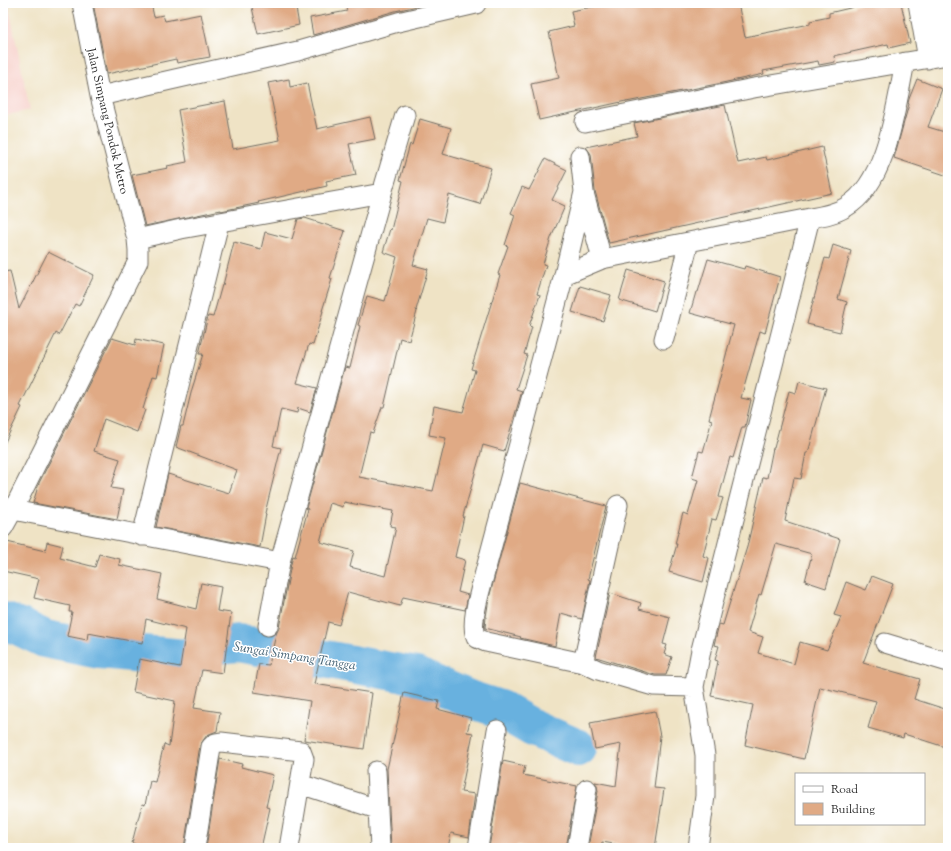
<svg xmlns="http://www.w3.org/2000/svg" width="951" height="851" font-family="'Sorts Mill Goudy',serif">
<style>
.built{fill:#f7d0ca}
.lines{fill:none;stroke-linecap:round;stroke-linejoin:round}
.river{stroke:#67b1df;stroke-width:38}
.building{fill:#e0aa85;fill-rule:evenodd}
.street-casing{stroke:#706b61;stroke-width:21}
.street{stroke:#fff;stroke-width:19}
.labels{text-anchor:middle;stroke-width:3;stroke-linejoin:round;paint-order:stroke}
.street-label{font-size:12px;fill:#2b2b2b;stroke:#fff}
.water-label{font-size:13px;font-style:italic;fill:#436173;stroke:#fff}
</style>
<rect width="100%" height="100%" fill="#fff"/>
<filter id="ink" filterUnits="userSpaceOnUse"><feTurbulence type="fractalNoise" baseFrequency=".025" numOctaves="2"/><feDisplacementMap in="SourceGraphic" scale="8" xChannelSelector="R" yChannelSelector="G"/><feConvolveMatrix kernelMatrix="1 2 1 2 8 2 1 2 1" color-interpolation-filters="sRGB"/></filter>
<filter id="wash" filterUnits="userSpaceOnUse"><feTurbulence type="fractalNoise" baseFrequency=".012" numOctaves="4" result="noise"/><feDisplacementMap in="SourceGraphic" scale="16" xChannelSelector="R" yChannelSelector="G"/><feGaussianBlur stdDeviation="0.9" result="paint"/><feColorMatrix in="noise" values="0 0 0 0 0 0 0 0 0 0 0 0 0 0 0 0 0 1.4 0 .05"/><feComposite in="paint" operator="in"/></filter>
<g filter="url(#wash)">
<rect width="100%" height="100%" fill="#efe3c5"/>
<path class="built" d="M3 3H8L30 110 3 116Z"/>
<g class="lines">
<path class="river" d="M3 621 20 627 45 639 100 650 185 658 212 646 238 643 416 676 469 699 500 709 533 728 578 748"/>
</g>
<g id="blocks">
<path class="building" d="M93 3H151L154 17 163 15 165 21 201 14 210 57 177 63 176 59 107 74Z
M251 3H295L299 25 258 34Z
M345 3H431L395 11 313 35 310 18 347 11Z
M613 3H738L745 37 810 24V21L829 17V13L854 7V5L863 3H901L910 43 889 48 888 44 834 56 835 62 819 65 818 61 763 71 764 74 722 83 626 102V101L539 120 531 84 559 78 549 32 574 26 571 11Z
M289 79 290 87 307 83 317 129 370 117 375 139 349 144 356 175 326 181 327 186 258 202 259 203 221 211V210L145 226 132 175 168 168 167 166 187 162 178 110 225 101 233 149 280 140 268 83Z
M917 79 942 89 928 127 948 133V176L894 158 909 104 908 103 909 99Z
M725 105 738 163 766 157 767 160 822 147 832 193 609 243 595 191 591 154 586 147 637 136 634 123Z
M420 119 451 128 443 154 491 168 480 204 449 195 443 222 427 218 413 265 428 269 416 310 417 311 409 341 400 338 384 407H382L373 433 370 432 359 477 433 491 446 438 429 435 434 406 463 412 475 370 471 369 500 275 498 274 508 246 505 245 515 215 511 213 522 187 529 190 545 159 567 170 552 200 565 206 551 238 543 264 546 265 537 294 540 295 529 326 532 327 524 354 527 355 516 389 522 391 504 451 483 445 463 516H464L455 557 465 560 458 592 468 595 465 610 403 597 400 606 348 592 339 625 328 622 314 684 372 693 364 749 304 740 310 701 254 692 259 664 269 665 276 634 279 628 291 564 293 556 295 557 308 509 306 508 345 367 350 368 360 326 358 325 367 296 385 301 397 257 383 252 390 229 391 230 403 181 400 180 410 144 412 145ZM344 502 393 511 390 526 396 527 385 576 350 567 354 551 320 542 330 503 343 507Z
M305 218 345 231 330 278 332 279 322 311H323L313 345 309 344 297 383 317 388 310 412 298 408 297 413 281 409 273 446 281 448 265 513 266 514 260 547 156 527 168 474 229 493 237 470 176 447 181 426H183L192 389 203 354H199L208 316 213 317 222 285H223L234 242 261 249 265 232 292 239 298 219Z
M833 245 851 251 838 299 847 302 840 332 807 324 825 258 829 259Z
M48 252 94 275 79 306 75 304 59 335 56 333 20 406 22 407 3 446V272L10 271 19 309Z
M708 259 744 269 745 266 780 277 765 333 760 331 741 398 751 400 745 427H742L733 458 730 457 719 497 723 498 716 520 712 519 703 556 709 558 703 582 669 572 677 544H675L683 513 688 515 698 480 692 478 699 451 703 452 712 420 709 419 734 325 690 313 696 292H698Z
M628 270 664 281 655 311 619 300Z
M580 286 611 295 603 321 572 312Z
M112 338 135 345 136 339 164 345 157 377 153 376 143 409 145 410 137 432 104 419 94 451 120 459 111 488 123 490 117 519 33 503 39 483Z
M799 381 826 388 808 453H806L801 479 794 478 785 521 840 539 826 588 805 581 812 554 776 544 761 595 759 594 748 632 763 637 758 653 794 664 800 642 827 650 841 617 834 615 846 582 866 590 872 576 893 584 863 663 920 679 914 699 948 710V748L904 734 903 738 868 728 876 701 820 687 804 759 745 745 753 705 711 696 718 661 715 660 719 646 714 645 719 624 723 625 733 592 747 547 763 477 767 478 773 448H774L789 391 796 393Z
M520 483 606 506 588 579 590 580 582 619 561 613 555 646 520 638 521 637 485 628 486 617 489 598Z
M7 542 45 551 47 542 63 546 60 558 95 567 99 554 120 559 119 565 162 574 157 599 196 609 201 583 221 587 217 611 231 613 223 673 202 670 194 708 220 712 217 731 207 735 200 745 184 848H134L135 844 132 843 142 804 145 805 150 781 155 782 164 744 169 746 175 701 133 692 139 659 180 667 186 629 146 619 142 643 88 633 87 640 67 636 72 612H69L70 606 34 598 39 579 3 571V559Z
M610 593 641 603 639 609 670 617 663 644 667 645 664 654 672 657 666 675H655L596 657Z
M404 693 439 701 437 709 471 718 467 732 473 733 461 792 475 794 469 837 451 833 448 848H391L387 769Z
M655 711 660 736 654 788 664 789 655 848H637L602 842 601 848H588L598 791 597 786 595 782 616 786 621 744 595 749 590 723Z
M220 759 242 764 241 767 273 775 266 807 270 808 261 848H206Z
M503 761 525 766 523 775 577 786 566 848H532L517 845 516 848H489Z"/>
</g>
</g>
<g filter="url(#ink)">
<use href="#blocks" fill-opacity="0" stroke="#706b61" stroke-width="1"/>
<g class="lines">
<g class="street-casing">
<path id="street" d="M82 3 100 96 137 239
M918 3 928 59
M937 3 946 56
M100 96 298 51 398 22 476 4
M585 122 754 88 948 55
M580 156 584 192 564 275 485 572C482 584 468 628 477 638 479 639 484 641 486 642L583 663 598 670 653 686 694 687
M584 193 602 259
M564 275 602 259 810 218C822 216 835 214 846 207 887 183 896 106 905 62
M664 339 689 242
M13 510 280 562
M3 528 13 510 138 261V250L137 239 181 229 382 193
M142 536 219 223
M268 626 280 562 382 193 405 115
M885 643 948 662
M583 663 618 505
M376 771 380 848
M300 784 377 809
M195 848 211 747 215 743 221 742 301 751 304 759 289 848
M478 848 497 730
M577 848 587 789
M698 848 705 796V755L694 687 701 650 810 218"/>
</g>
<use href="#street" class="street"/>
</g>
</g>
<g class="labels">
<g class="street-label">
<text transform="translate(108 121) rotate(77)" y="4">Jalan Simpang Pondok Metro</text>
</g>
<g class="water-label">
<text transform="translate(295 655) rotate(9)" y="5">Sungai Simpang Tangga</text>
</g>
</g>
<rect width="951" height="851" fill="none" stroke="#fff" stroke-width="16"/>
<rect x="795" y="773" width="130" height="52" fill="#ffffff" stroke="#aaaaaa"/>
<rect x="803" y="786" width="20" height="6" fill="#ffffff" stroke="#aaaaaa"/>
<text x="831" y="793" font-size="12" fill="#2b2b2b">Road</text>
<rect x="803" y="803" width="20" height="12" fill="#e0aa85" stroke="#aaaaaa"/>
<text x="831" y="813" font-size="12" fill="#2b2b2b">Building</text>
</svg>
